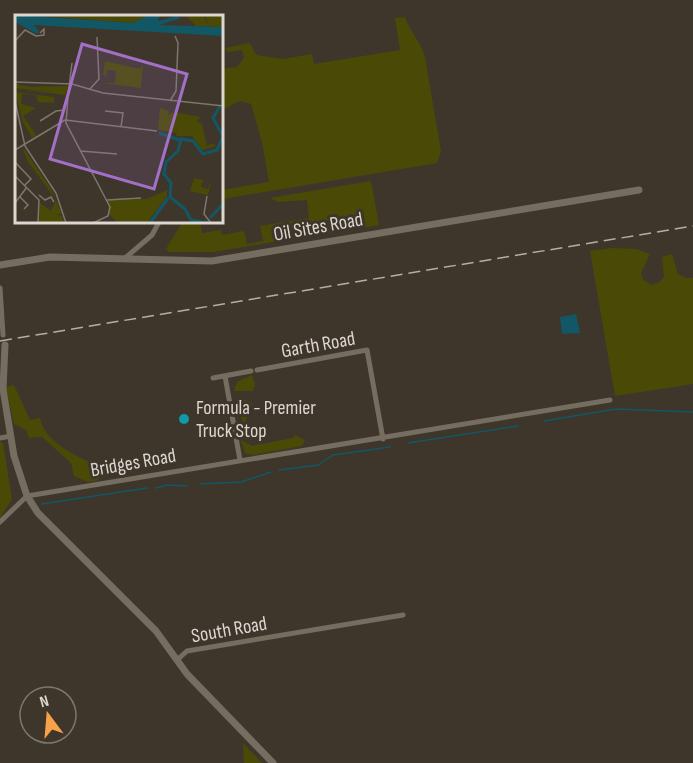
<svg xmlns="http://www.w3.org/2000/svg" width="693" height="763" font-family="'Sofia Sans Condensed',sans-serif">
<style>
.green{fill:#4a4a06}
.water{fill:#125766}
.lines{fill:none;stroke-linecap:round;stroke-linejoin:round}
.stream{stroke:#125766;stroke-width:1.5}
.minor{stroke:#766d61;stroke-width:5}
.tertiary{stroke:#766d61;stroke-width:7}
.rail{stroke:#b4aea6;stroke-width:1.5;stroke-dasharray:12 6;stroke-linecap:butt}
.culture-dot{fill:#0f9aa8;stroke:#3e362b;stroke-width:2}
.labels{text-anchor:middle;stroke-width:6;stroke-linejoin:round;paint-order:stroke}
.street-label{font-size:20px;fill:#dcd7d0;stroke:#3e362b}
.poi-label{font-size:20px;fill:#dcd7d0;stroke:#3e362b;text-anchor:start}
.inset-river{fill:none;stroke:#125766;stroke-width:3}
.inset-road{fill:none;stroke:#7d766d;stroke-width:1.5}
.view{fill:#a270c6;fill-opacity:0.15;stroke:#a270c6;stroke-width:3}
.inset-edge{fill:none;stroke:#dcd7d0;stroke-width:3}
</style>
<rect width="100%" height="100%" fill="#3e362b"/>
<path class="green" d="M405 17C410 32 421 42 425 57L441 152 437 163 222 199V190L269 182 262 142 251 104 240 101 222 110V69L237 67 244 58 242 50 227 52 225 48 250 43 256 55 283 59 312 54 314 64 400 50 395 18Z
M371 181 379 225 213 252H169L166 249 182 223 200 222 202 233 221 230 222 235 244 231 247 244 263 241 260 226 309 218 307 200 278 202 270 198Z
M612 248 636 249 650 254 641 273 643 280 652 285 660 282 664 277 662 257 672 254 678 274 686 278H693V384L615 396 590 251Z
M252 375 255 384 253 391H234L237 382Z
M14 385 30 420 40 418C45 444 78 456 99 467L101 475 97 481 88 482 74 476 71 463 42 437 29 438 26 430 14 424 6 387Z
M246 400 253 404 244 424 238 411 239 401Z
M295 435 305 440 302 446 252 455 245 453 241 440 252 446 293 438Z
M0 442 3 443 12 499 0 518Z
M243 743 262 763H244Z"/>
<path class="water" d="M576 314 580 333 562 334 560 317Z"/>
<g class="lines">
<path class="stream" d="M544 421 616 409 693 412
M408 443 518 426
M279 470 318 465 333 455 390 447
M200 484 241 482 271 472
M155 488 168 485 187 486
M42 504 147 488"/>
<path class="minor" d="M124 259 152 235 159 222
M0 288 3 335
M257 370 367 350 383 439
M225 376 240 460
M213 378 251 371
M0 438 11 436
M0 522 27 496 610 400
M177 660 187 651 403 615"/>
<path class="tertiary" d="M0 265 50 257 212 261 639 190
M5 345 3 389 14 456 27 496 38 513 156 631 187 674 273 763"/>
<path class="rail" d="M0 341 693 226"/>
</g>
<circle class="culture-dot" cx="184" cy="419" r="6"/>
<g class="labels">
<g class="street-label">
<text transform="translate(318 226) rotate(-10)" y="7">Oil Sites Road</text>
<text transform="translate(318 344) rotate(-10)" y="7">Garth Road</text>
<text transform="translate(133 462) rotate(-10)" y="7">Bridges Road</text>
<text transform="translate(229 629) rotate(-10)" y="7">South Road</text>
</g>
<g class="poi-label">
<text x="196" y="414">Formula - Premier<tspan x="196" dy="23">Truck Stop</tspan></text>
</g>
</g>
<g transform="translate(15 15)">
<rect width="208" height="208" fill="#3e362b"/>
<path d="M12 0H134L118 8ZM170 0H188L194 11 190 0H208V12L181 11ZM90 46 125 54 128 49 126 73 87 68H100L101 56 92 55V61L88 60ZM0 68 5 70 12 71H14V72L54 71 50 80 3 74 44 77 0 73ZM0 77 39 82V88L23 87 21 80 7 79 6 89 21 93 8 101 21 120 17 123 8 107ZM145 93 154 96 153 100 158 97 159 101 161 97 185 102 182 106 187 109 192 131 198 128 201 131 187 135 177 121H161L162 118 143 115ZM7 131 36 174 47 199H40L47 201 49 208H24L25 188 36 196 41 185 12 145ZM197 162 193 180 175 176 179 163 188 165 186 172 193 174ZM152 175V181L132 208H103L94 199 93 185 132 184Z" fill="#4a4a06"/>
<path d="M0 0 118 8 134 0H147L143 4 144 6 164 0V4L144 10 208 12V21L19 10 24 16 22 19 0 7Z" fill="#125766"/>
<path class="inset-river" d="M144 118 164 125M195 203 209 188M135 208 153 183M192 208 176 205 170 194 155 182 156 168 149 159 151 147 163 136 166 124 178 126 188 139 202 135 208 121 198 103 205 91"/>
<path class="inset-road" d="M0 26 10 15 21 21 29 20V14L25 18M0 67 57 69 88 78 209 91M75 74 84 64 82 22M53 80 57 48M53 82 51 108 95 192 93 201 78 208M0 86 10 131 41 178 51 208M155 86 161 76 163 28 160 21M90 96 108 98 106 112M50 105 142 116M25 106 41 96 50 95M0 135 50 105M66 136 102 139M0 147 16 164 10 170M0 161 24 185 23 208M24 180 30 185 36 182 39 187M4 181 13 190 9 194M192 181 189 199 196 208M92 185 126 183M0 188 12 172"/>
<path class="view" d="M67 29 172 59 139 174 35 144Z"/>
<rect width="208" height="208" class="inset-edge"/>
</g>
<g transform="translate(48 715) rotate(344)"><circle r="28" fill="#3e362b" stroke="#7d766d" stroke-width="1.5"/>
<path d="M0-4.5L10 22L0 15L-10 22Z" fill="#f7a149"/>
<text y="-9" font-size="16" font-weight="bold" text-anchor="middle" fill="#dcd7d0">N</text>
</g>
</svg>
